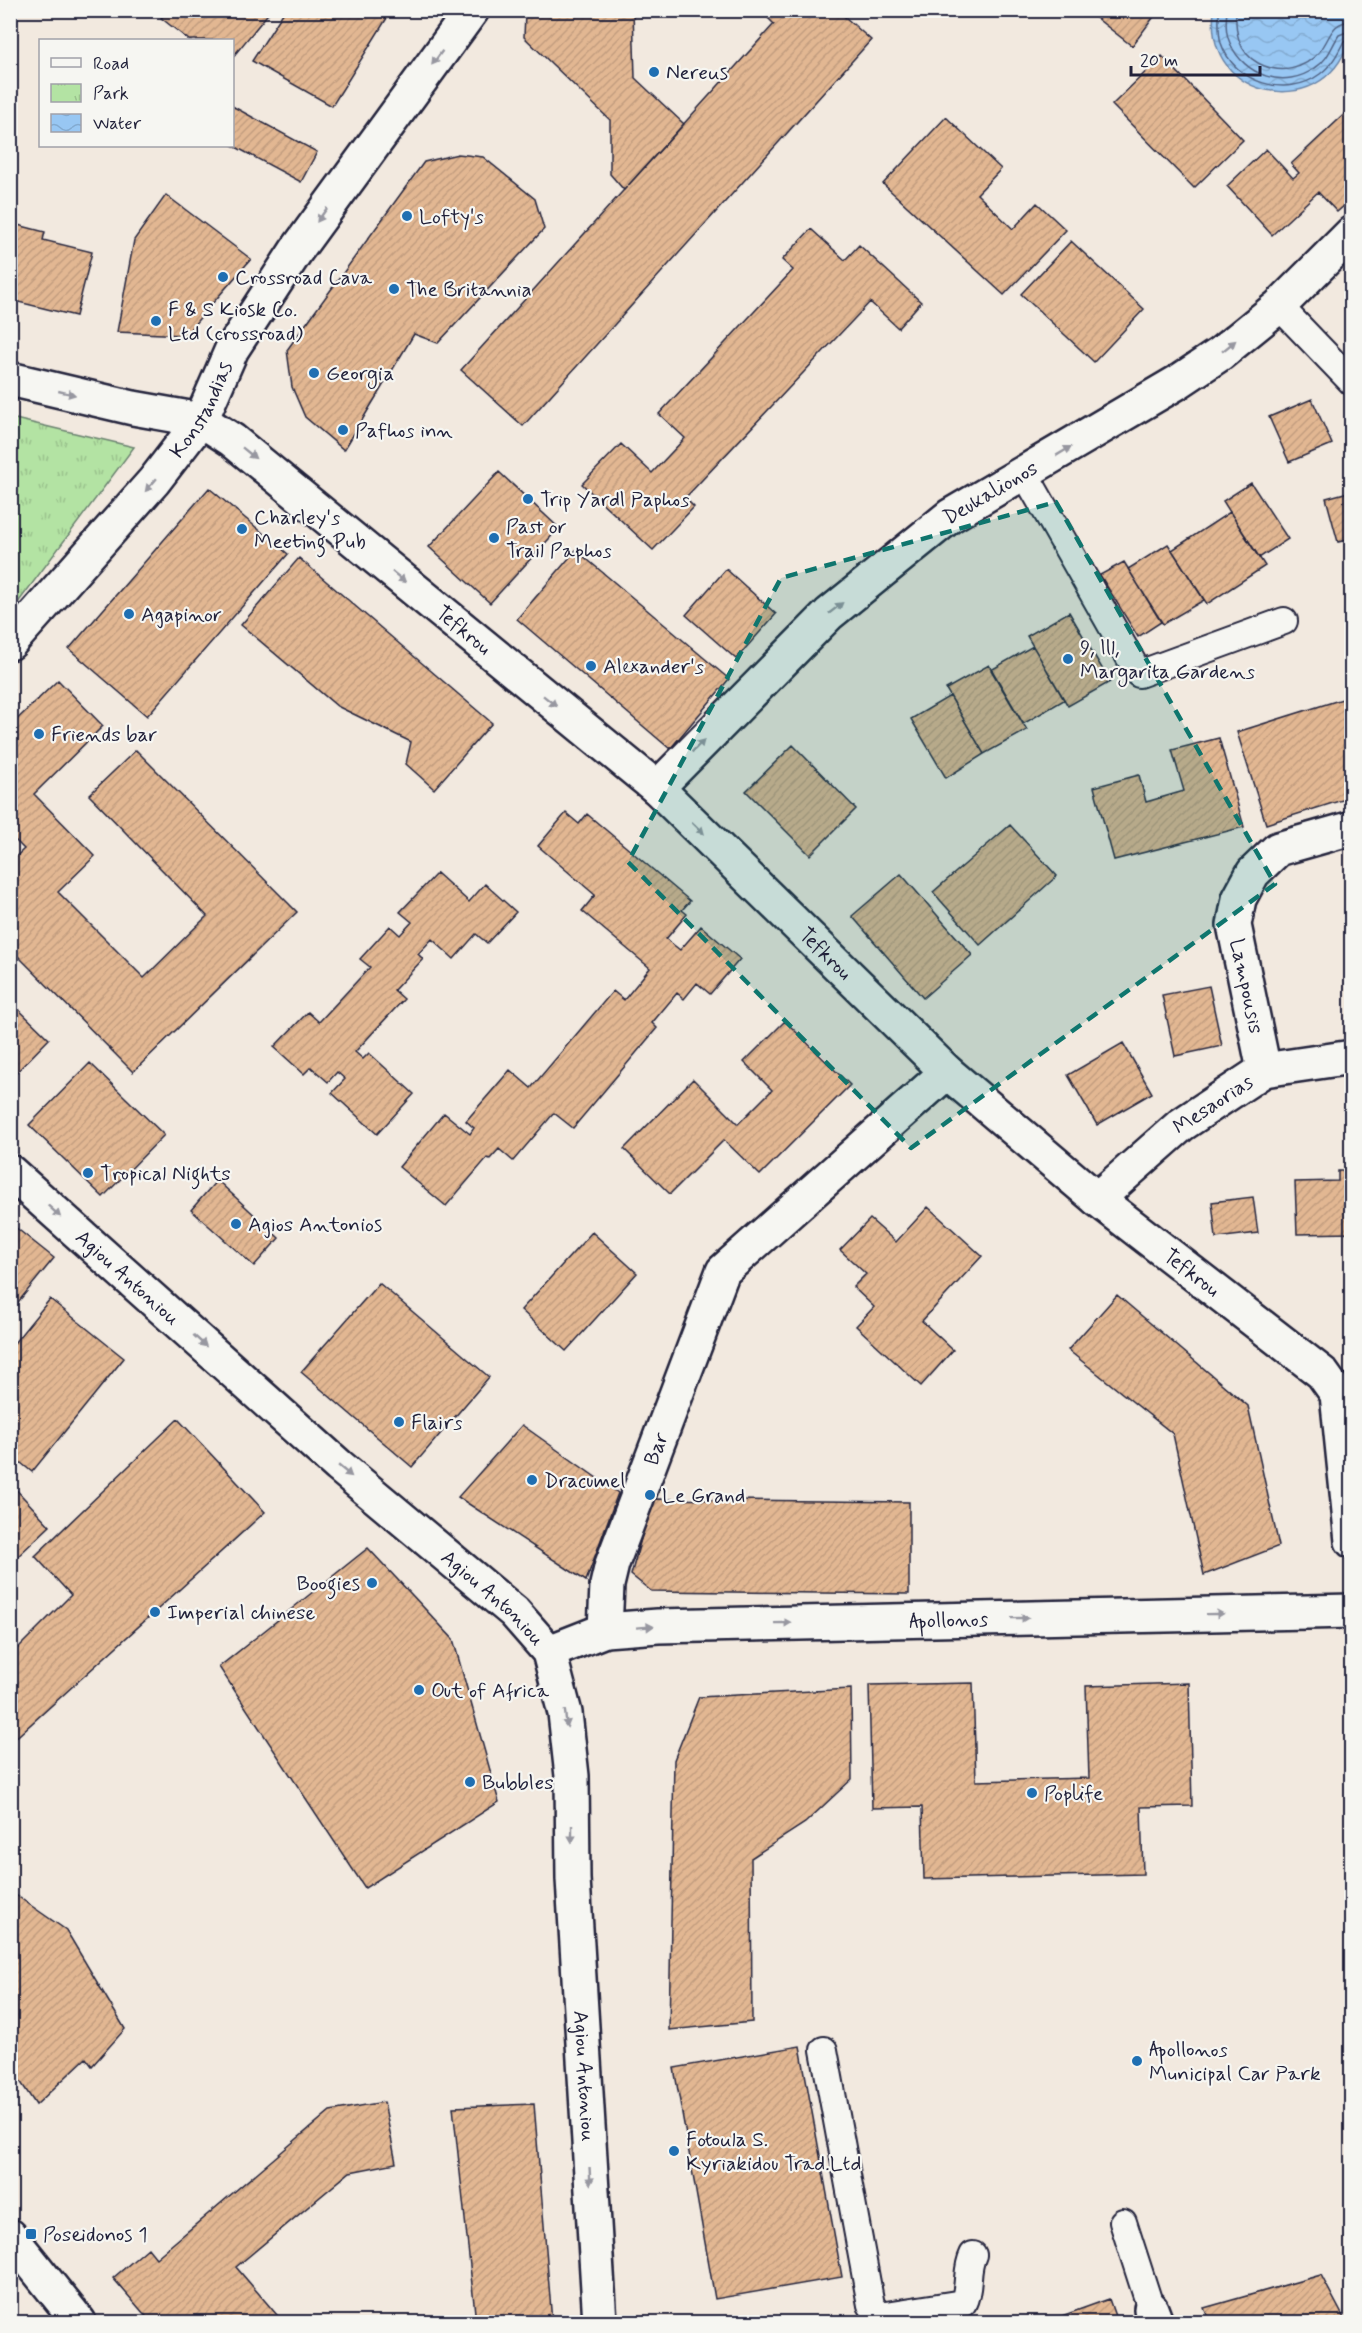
<svg xmlns="http://www.w3.org/2000/svg" width="1362" height="2333" font-family="Mynerve,sans-serif">
<style>
.park{fill:url(#park-tufts);stroke:#6a826f;stroke-width:1.5}
.water{fill:url(#water-waves);stroke:#6985a9;stroke-width:1.5}
.lines{fill:none;stroke-linecap:round;stroke-linejoin:round}
.shore{stroke:#516485;stroke-width:1.5}
.building{fill:url(#building-hatch);stroke:#22223b;stroke-width:1.5}
.lane-casing{stroke:#22223b;stroke-width:30}
.street-casing{stroke:#22223b;stroke-width:38}
.secondary-casing{stroke:#22223b;stroke-width:38}
.lane{stroke:#f6f6f2;stroke-width:26}
.street{stroke:#f6f6f2;stroke-width:33}
.secondary{stroke:#f6f6f2;stroke-width:33}
.oneway{fill:#9797a0}
.marked{fill:#0f766e;fill-opacity:0.2;stroke:#0f766e;stroke-width:4.5;stroke-dasharray:12 8;stroke-linejoin:round}
.poi-dot{fill:#1f6fb2;stroke:#f6f6f2;stroke-width:2}
.labels{text-anchor:middle;stroke-width:4.5;stroke-linejoin:round;paint-order:stroke}
.poi-label{font-size:21px;fill:#22223b;stroke:#f6f6f2;text-anchor:start}
.street-label{font-size:21px;fill:#22223b;stroke:#f6f6f2}
</style>
<defs>
<pattern id="park-tufts" width="24" height="20" patternUnits="userSpaceOnUse" patternTransform="scale(1.5)"><rect width="24" height="20" fill="#b3e3a3"/><path d="M3 7l-1-3M5 7V3M7 7l1-3M15 17l-1-3M17 17v-4M19 17l1-3" fill="none" stroke="#9ac28d"/></pattern>
<pattern id="water-waves" width="16" height="10" patternUnits="userSpaceOnUse" patternTransform="scale(1.5)"><rect width="16" height="10" fill="#98c7f3"/><path d="M0 5q4-4 8 0t8 0" fill="none" stroke="#83abd1"/></pattern>
<pattern id="building-hatch" width="6" height="6" patternUnits="userSpaceOnUse" patternTransform="scale(1.5)"><rect width="6" height="6" fill="#e2b792"/><path d="M-1 1l2-2M0 6l6-6M5 7l2-2" fill="none" stroke="#c29d7f"/></pattern>
</defs>
<rect width="100%" height="100%" fill="#f2e9df"/>
<filter id="ink" filterUnits="userSpaceOnUse"><feTurbulence type="fractalNoise" baseFrequency=".0167" numOctaves="2"/><feDisplacementMap in="SourceGraphic" scale="12" xChannelSelector="R" yChannelSelector="G"/><feConvolveMatrix kernelMatrix="1 2 1 2 8 2 1 2 1" color-interpolation-filters="sRGB"/></filter>
<g filter="url(#ink)">
<path class="park" d="M11 418 134 447 11 612 10 418Z"/>
<path class="water" d="M1214 11H1351C1357 122 1202 115 1214 11Z"/>
<g class="lines">
<path class="shore" d="M1219 10C1219 22 1218 32 1221 43 1234 83 1287 99 1320 74 1332 65 1338 53 1344 41L1352 38
M1227 10C1226 21 1225 32 1230 43 1244 76 1285 90 1315 68 1328 60 1331 47 1339 35L1352 30
M1236 10C1235 31 1238 52 1258 63 1280 75 1304 70 1320 51 1331 38 1330 22 1352 21"/>
</g>
<path class="building" d="M168 10H271L232 58V40H189L161 18Z
M285 10H392L332 106 252 61Z
M528 10H633L635 78 684 124 624 190 610 174V120L524 37 525 14Z
M760 10H837L871 40 523 426 461 370 774 24Z
M1086 10H1159L1132 46Z
M1162 56 1243 140 1194 188 1112 105Z
M232 106 317 152 301 182 232 145Z
M1352 107V199L1337 212 1318 192 1272 235 1227 186 1266 149 1293 178 1299 173 1291 164Z
M946 117 1001 169 977 194 1013 229 1037 203 1066 230 1004 295 883 184Z
M458 154 483 157 535 199 544 229 438 343 414 334 344 450 305 417 292 387 287 350 424 162Z
M166 195 251 259 185 335 117 332 134 240Z
M10 223 45 232 43 240 92 252 76 316 10 300Z
M811 229 845 260 859 245 921 302 898 328 870 302 685 498 694 507 653 550 582 484 621 444 652 473 685 438 659 414 793 270 782 260Z
M1071 241 1144 309 1094 362 1021 294Z
M1312 399 1332 444 1289 462 1269 417Z
M499 472 559 528 490 603 429 547Z
M1251 483 1288 539 1259 558 1223 501Z
M209 488 288 554 147 716 69 649Z
M1352 491V539L1338 542 1326 498Z
M1230 512 1265 566 1207 604 1172 550Z
M1168 544 1204 600 1163 624 1128 569Z
M576 550 729 679 670 749 517 619Z
M299 558 492 723 434 789 406 764 411 742 337 706 241 625Z
M1124 562 1161 622 1138 637 1100 575Z
M726 569 776 614 736 659 686 615Z
M1069 612 1110 682 1068 706 1027 636Z
M1033 646 1064 700 1023 724 991 670Z
M989 665 1027 730 984 754 946 689Z
M58 680 103 726 34 794 95 856 58 892 144 978 207 916 89 795 136 750 297 912 133 1072 10 948V862L24 849 10 835V726Z
M950 696 984 754 946 778 911 719Z
M1352 696V797L1266 824 1237 732Z
M1219 738 1244 827 1114 860 1094 787 1139 775 1146 802 1184 791 1172 750Z
M793 745 856 809 810 855 746 791Z
M566 813 579 824 587 814 690 901 682 910 687 914 666 939 680 950 701 926 740 959 710 994 697 983 684 999 677 993 652 1023 657 1028 573 1128 554 1113 513 1161 499 1149 490 1159 487 1158 446 1206 399 1167 444 1113 470 1134 474 1128 466 1121 510 1070 531 1088 613 991 624 1000 650 968 582 911 595 895 538 846Z
M1010 825 1057 876 980 945 933 892Z
M437 873 469 902 485 884 516 912 487 943 476 934 454 959 432 939 418 954 423 959 394 990 404 999 355 1052 363 1059 369 1053 414 1094 377 1134 332 1093 345 1079 337 1072 328 1082 311 1067 304 1074 274 1047 308 1012 319 1022 370 967 360 959 390 926 400 935 412 922 400 912Z
M901 874 972 955 923 998 852 916Z
M1209 986 1222 1046 1175 1056 1162 995Z
M10 1001 49 1039 10 1079Z
M785 1021 850 1085 760 1175 724 1140 670 1194 624 1149 693 1079 738 1124 772 1090 744 1062Z
M1123 1043 1152 1093 1097 1125 1068 1075Z
M90 1063 164 1135 103 1197 29 1125Z
M1338 1171H1352V1233L1297 1234 1295 1182 1338 1181Z
M217 1180 279 1238 254 1266 191 1210Z
M1253 1197 1258 1233 1216 1238 1212 1202Z
M928 1207 982 1256 922 1321 953 1350 921 1386 856 1326 874 1307 853 1287 866 1274 840 1250 870 1219 896 1242Z
M10 1223 54 1258 10 1312Z
M592 1232 637 1273 566 1351 521 1310Z
M379 1283 489 1377 412 1467 301 1372Z
M1117 1295 1248 1406 1279 1546 1204 1575 1173 1434 1068 1350Z
M50 1299 124 1358 32 1472 10 1454V1348Z
M178 1419 265 1512 10 1743V1656L71 1595 35 1556Z
M522 1425 618 1493 586 1581 458 1497Z
M10 1483 50 1526 16 1558 10 1551Z
M652 1499 909 1502V1594L651 1591 631 1575Z
M368 1548 453 1639 499 1802 365 1888 219 1667Z
M973 1683 976 1781 1089 1778 1086 1686 1189 1683 1192 1806 1141 1807 1143 1874 924 1879 922 1807 872 1808 869 1685Z
M851 1689 852 1779 805 1823 751 1858 752 2022 669 2030 674 1760 699 1697Z
M10 1891 66 1930 125 2029 92 2066 86 2058 36 2105 10 2066Z
M800 2046 842 2277 715 2299 674 2068Z
M384 2102 396 2163 350 2172 236 2267 283 2322H151L113 2278 148 2248 156 2258 330 2111Z
M534 2104 552 2322H476L453 2107Z
M1321 2275 1346 2322H1210L1204 2308Z
M1109 2299 1117 2322H1045Z"/>
<g class="lines">
<g class="lane-casing">
<path id="lane" d="M1279 306 1352 382
M1025 474 1139 674 1284 621
M824 2050 871 2305 880 2316 963 2303C971 2287 965 2271 973 2255
M1123 2222 1151 2309"/>
</g>
<g class="street-casing">
<g id="street">
<path id="s1" d="M10 379 133 408 201 420 232 440 657 788 947 1072 1097 1199 1322 1373 1337 1394 1352 1541"/>
<path id="s2" d="M10 643 154 481 201 420 232 349 296 251 472 10"/>
<path id="s3" d="M657 788 829 614 950 516 1178 382 1220 354 1279 306 1352 233"/>
<path d="M1264 1070 1234 925 1239 899 1253 873 1278 849 1352 828"/>
<path id="s4" d="M10 1172 339 1466 514 1612 549 1652 565 1713 572 1776 573 1879 600 2322"/>
<path id="s5" d="M1097 1199 1181 1125 1264 1070 1352 1057"/>
<path id="s6" d="M605 1630 607 1585 612 1564 723 1271 947 1072"/>
<path id="s7" d="M549 1652 605 1630 658 1626 1352 1611"/>
<path d="M1151 2309 1156 2322"/>
</g>
</g>
<g class="secondary-casing">
<path id="secondary" d="M10 2236 79 2322"/>
</g>
<use href="#lane" class="lane"/>
<use href="#street" class="street"/>
<use href="#secondary" class="secondary"/>
</g>
<defs><path id="oneway-solid" d="M-6-.8H1V-3.2L6.5 0L1 3.2V.8H-6Z" transform="scale(1.5)"/></defs>
<g class="oneway">
<use href="#oneway-solid" transform="translate(437 58) rotate(127)"/>
<use href="#oneway-solid" transform="translate(322 215) rotate(126)"/>
<use href="#oneway-solid" transform="translate(1229 346) rotate(-39)"/>
<use href="#oneway-solid" transform="translate(67 393) rotate(13)"/>
<use href="#oneway-solid" transform="translate(1064 451) rotate(-31)"/>
<use href="#oneway-solid" transform="translate(249 453) rotate(39)"/>
<use href="#oneway-solid" transform="translate(151 485) rotate(131)"/>
<use href="#oneway-solid" transform="translate(399 577) rotate(39)"/>
<use href="#oneway-solid" transform="translate(836 608) rotate(-38)"/>
<use href="#oneway-solid" transform="translate(550 701) rotate(39)"/>
<use href="#oneway-solid" transform="translate(698 746) rotate(-45)"/>
<use href="#oneway-solid" transform="translate(698 828) rotate(44)"/>
<use href="#oneway-solid" transform="translate(54 1211) rotate(42)"/>
<use href="#oneway-solid" transform="translate(200 1341) rotate(42)"/>
<use href="#oneway-solid" transform="translate(345 1471) rotate(40)"/>
<use href="#oneway-solid" transform="translate(1215 1614) rotate(-1)"/>
<use href="#oneway-solid" transform="translate(1020 1618) rotate(-1)"/>
<use href="#oneway-solid" transform="translate(783 1623) rotate(-1)"/>
<use href="#oneway-solid" transform="translate(645 1627) rotate(-4)"/>
<use href="#oneway-solid" transform="translate(566 1719) rotate(82)"/>
<use href="#oneway-solid" transform="translate(572 1834) rotate(90)"/>
<use href="#oneway-solid" transform="translate(590 2176) rotate(87)"/>
</g>
</g>
<path class="marked" d="M1056 502 1275 884 911 1148 628 862 781 578Z"/>
<g class="poi-dot">
<circle cx="654" cy="72" r="6"/>
<circle cx="407" cy="216" r="6"/>
<circle cx="223" cy="277" r="6"/>
<circle cx="394" cy="289" r="6"/>
<circle cx="156" cy="321" r="6"/>
<circle cx="314" cy="373" r="6"/>
<circle cx="343" cy="430" r="6"/>
<circle cx="528" cy="499" r="6"/>
<circle cx="242" cy="529" r="6"/>
<circle cx="494" cy="538" r="6"/>
<circle cx="129" cy="614" r="6"/>
<circle cx="1068" cy="659" r="6"/>
<circle cx="591" cy="666" r="6"/>
<circle cx="39" cy="734" r="6"/>
<circle cx="88" cy="1173" r="6"/>
<circle cx="236" cy="1224" r="6"/>
<circle cx="399" cy="1422" r="6"/>
<circle cx="532" cy="1480" r="6"/>
<circle cx="650" cy="1495" r="6"/>
<circle cx="372" cy="1583" r="6"/>
<circle cx="155" cy="1612" r="6"/>
<circle cx="419" cy="1690" r="6"/>
<circle cx="470" cy="1782" r="6"/>
<circle cx="1032" cy="1793" r="6"/>
<circle cx="1137" cy="2061" r="6"/>
<circle cx="674" cy="2151" r="6"/>
<rect x="25" y="2228" width="12" height="12" rx="3"/>
</g>
<g class="labels">
<g class="poi-label">
<text x="666" y="79">Nereus</text>
<text x="419" y="223">Lofty's</text>
<text x="235" y="284">Crossroad Cava</text>
<text x="406" y="296">The Britannia</text>
<text x="168" y="316">F &amp; S Kiosk Co.<tspan x="168" dy="24">Ltd (crossroad)</tspan></text>
<text x="326" y="380">Georgia</text>
<text x="355" y="437">Pafhos inn</text>
<text x="540" y="506">Trip Yardl Paphos</text>
<text x="254" y="524">Charley's<tspan x="254" dy="24">Meeting Pub</tspan></text>
<text x="506" y="533">Past or<tspan x="506" dy="24">Trail Paphos</tspan></text>
<text x="141" y="621">Agapinor</text>
<text x="1080" y="654">9, lll,<tspan x="1080" dy="24">Margarita Gardens</tspan></text>
<text x="603" y="673">Alexander's</text>
<text x="51" y="741">Friends bar</text>
<text x="100" y="1180">Tropical Nights</text>
<text x="248" y="1231">Agios Antonios</text>
<text x="411" y="1429">Flairs</text>
<text x="544" y="1487">Dracumel</text>
<text x="662" y="1502">Le Grand</text>
<text x="360" y="1590" text-anchor="end">Boogies</text>
<text x="167" y="1619">Imperial chinese</text>
<text x="431" y="1697">Out of Africa</text>
<text x="482" y="1789">Bubbles</text>
<text x="1044" y="1800">Poplife</text>
<text x="1149" y="2056">Apollonos<tspan x="1149" dy="24">Municipal Car Park</tspan></text>
<text x="686" y="2146">Fotoula S.<tspan x="686" dy="24">Kyriakidou Trad.Ltd</tspan></text>
<text x="43" y="2241">Poseidonos 1</text>
</g>
<g class="street-label">
<text dy="7" stroke="none"><textPath href="#s2" startOffset="303">Konstandias</textPath></text>
<text dy="7" stroke="none"><textPath href="#s3" startOffset="447">Deukalionos</textPath></text>
<text dy="7" stroke="none"><textPath href="#s1" startOffset="532">Tefkrou</textPath></text>
<text dy="7" stroke="none"><textPath href="#s1" startOffset="1018">Tefkrou</textPath></text>
<text transform="translate(1247 986) rotate(78)" y="7">Lampousis</text>
<text dy="7" stroke="none"><textPath href="#s5" startOffset="150">Mesaorias</textPath></text>
<text dy="7" stroke="none"><textPath href="#s1" startOffset="1504">Tefkrou</textPath></text>
<text dy="7" stroke="none"><textPath href="#s4" startOffset="158">Agiou Antoniou</textPath></text>
<text dy="7" stroke="none"><textPath href="#s6" startOffset="190">Bar</textPath></text>
<text dy="7" stroke="none"><textPath href="#s4" startOffset="644">Agiou Antoniou</textPath></text>
<text dy="7" stroke="none"><textPath href="#s7" startOffset="404">Apollonos</textPath></text>
<text dy="7" stroke="none"><textPath href="#s4" startOffset="1149">Agiou Antoniou</textPath></text>
</g>
</g>
<rect width="1362" height="2333" fill="none" stroke="#f6f6f2" stroke-width="36"/>
<rect x="18" y="18" width="1326" height="2297" fill="none" stroke="#22223b" stroke-width="2" filter="url(#ink)"/>
<rect x="39" y="39" width="195" height="108" fill="#f6f6f2" stroke="#a1a1a9" stroke-width="1.5"/>
<rect x="51" y="58" width="30" height="9" fill="#f6f6f2" stroke="#a1a1a9" stroke-width="1.5"/>
<text x="93" y="69" font-size="18" fill="#22223b">Road</text>
<rect x="51" y="84" width="30" height="18" fill="url(#park-tufts)" stroke="#a1a1a9" stroke-width="1.5"/>
<text x="93" y="99" font-size="18" fill="#22223b">Park</text>
<rect x="51" y="114" width="30" height="18" fill="url(#water-waves)" stroke="#a1a1a9" stroke-width="1.5"/>
<text x="93" y="129" font-size="18" fill="#22223b">Water</text>
<path d="M1131 66v9h129v-9" fill="none" stroke="#22223b" stroke-width="3"/>
<text x="1140" y="66" font-size="18" fill="#22223b" stroke="#f6f6f2" stroke-width="4.5" paint-order="stroke">20 m</text>
</svg>
